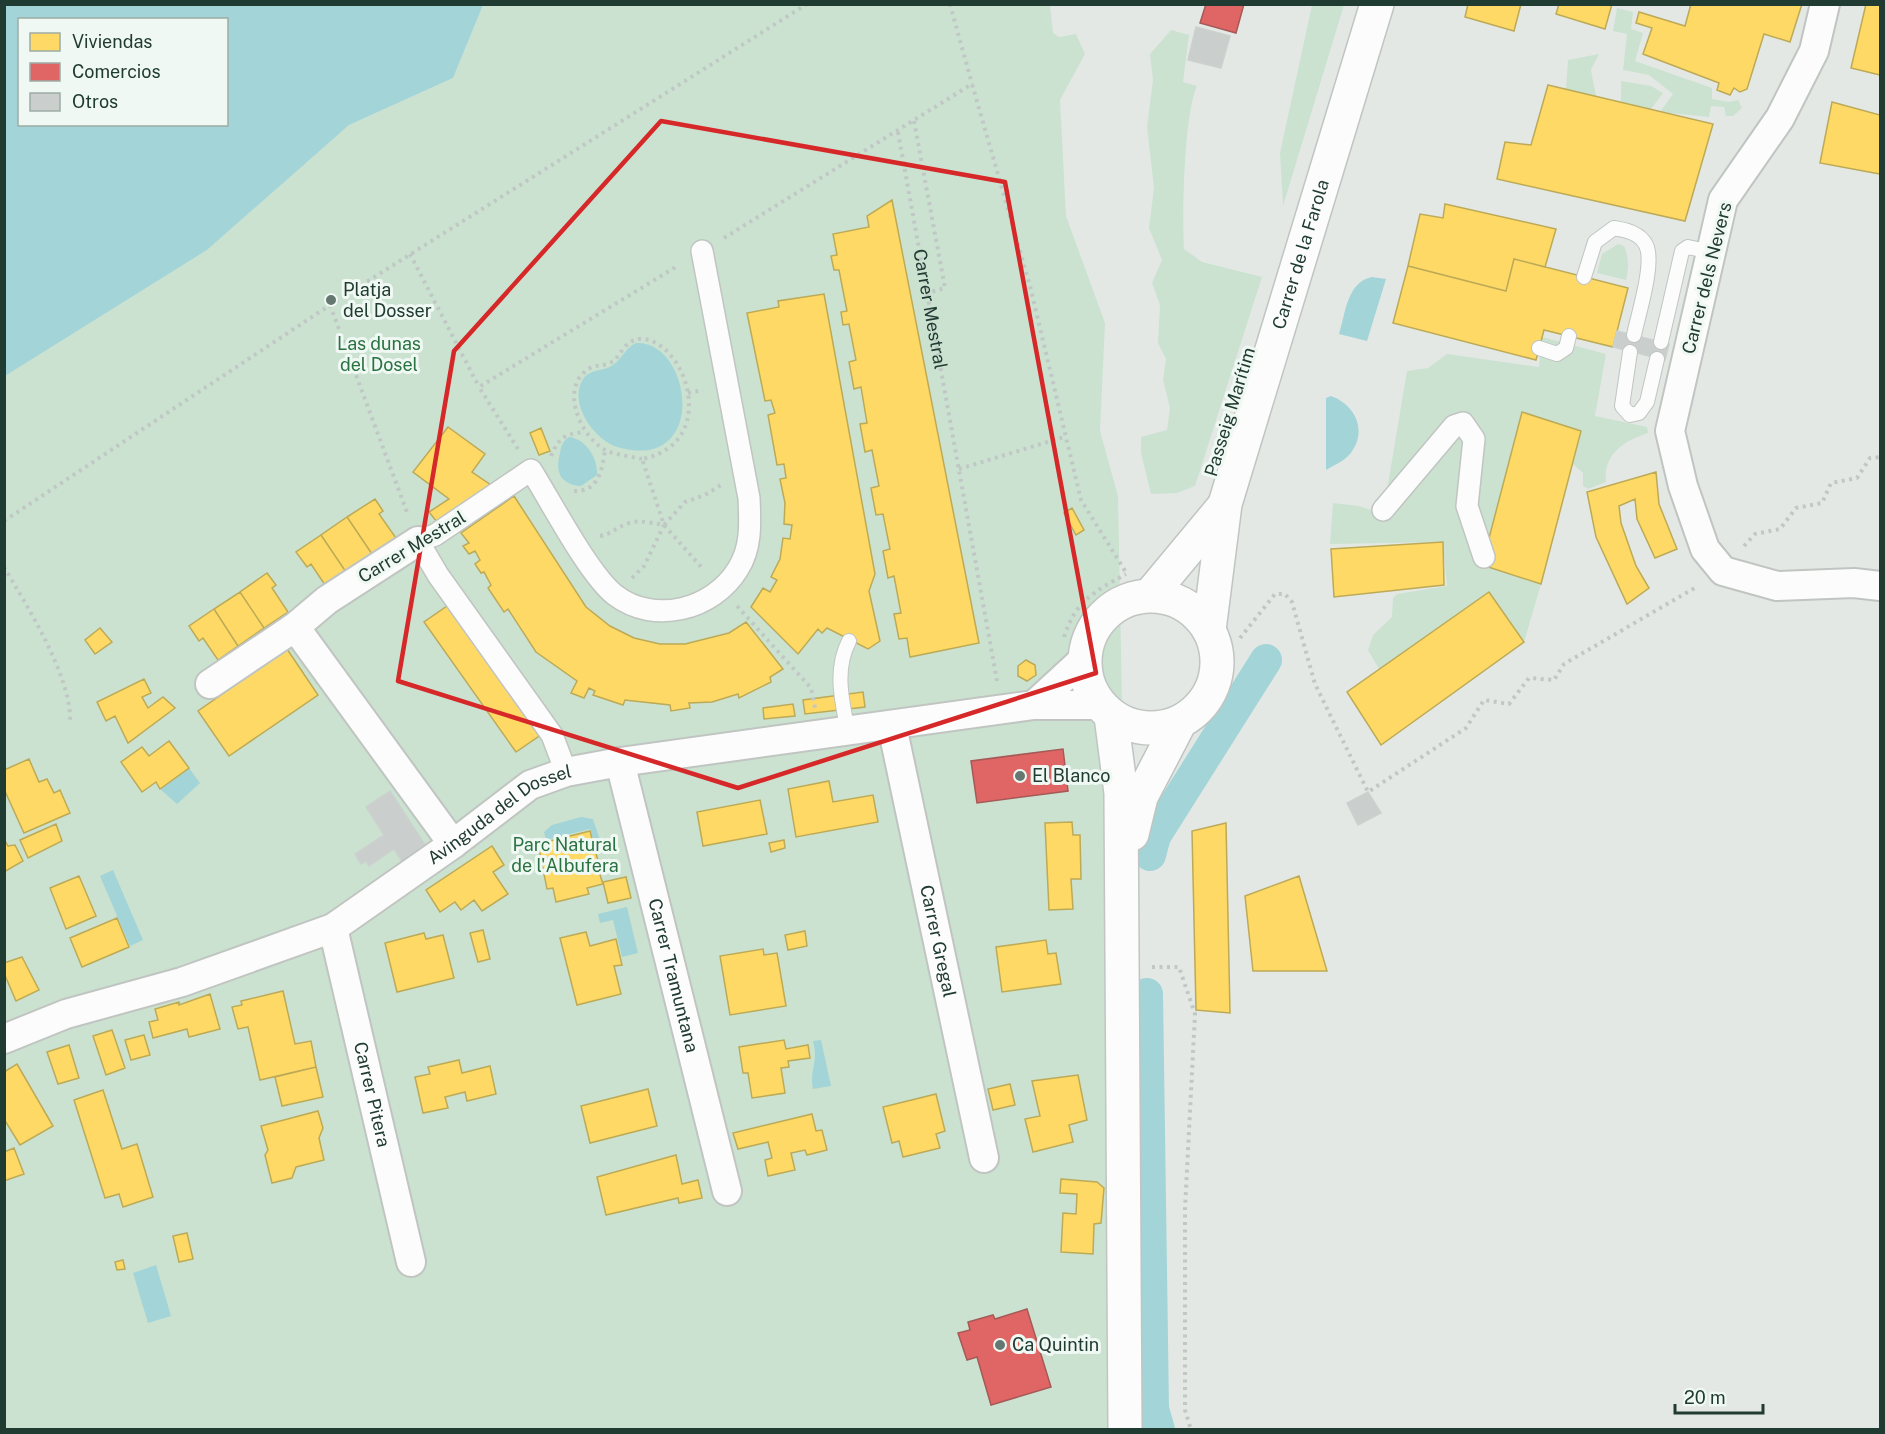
<svg xmlns="http://www.w3.org/2000/svg" width="1885" height="1434" font-family="'Public Sans',sans-serif">
<style>
.green{fill:#cbe2d0}
.water{fill:#a3d4d7;fill-rule:evenodd}
.homes{fill:#ffd966;stroke:#bcaa56;stroke-width:1.5}
.shops{fill:#e06666;stroke:#a65956;stroke-width:1.5}
.lines{fill:none;stroke-linecap:round;stroke-linejoin:round}
.canal{stroke:#a3d4d7;stroke-width:32}
.building{fill:#cacfcd;stroke:#cbd1ce;stroke-width:1.5}
.service-casing{stroke:#c0c5c2;stroke-width:16}
.pedestrian-casing{stroke:#c0c5c2;stroke-width:24}
.minor-casing{stroke:#c0c5c2;stroke-width:32}
.tertiary-casing{stroke:#c0c5c2;stroke-width:36}
.path{stroke:#c0c8c5;stroke-width:4;stroke-dasharray:3 4.5;stroke-linecap:butt}
.service{stroke:#fbfcfb;stroke-width:14}
.pedestrian{stroke:#fbfcfb;stroke-width:21}
.minor{stroke:#fbfcfb;stroke-width:28}
.tertiary{stroke:#fbfcfb;stroke-width:33}
.marked{fill:none;stroke:#d62828;stroke-width:4.5;stroke-linejoin:round}
.poi-dot{fill:#647871;stroke:#f0f8f3;stroke-width:2}
.labels{text-anchor:middle;stroke-width:6;stroke-linejoin:round;paint-order:stroke}
.street-label{font-size:18px;fill:#203b32;stroke:#f0f8f3}
.poi-label{font-size:18px;fill:#203b32;stroke:#f0f8f3;text-anchor:start}
.park-label{font-size:18px;fill:#2a7241;stroke:#f0f8f3}
</style>
<rect width="100%" height="100%" fill="#e3e8e5"/>
<path class="green" d="M483 5H1050L1053 33 1059 37 1076 34 1085 54 1060 100 1066 216 1105 323 1100 431 1118 496 1136 1429H5V376L207 250 349 125 453 78Z
M1312 5H1344L1283 206 1280 153Z
M1617 8 1633 12 1631 29 1643 33 1635 61 1712 88V99L1729 102 1738 100 1742 108 1733 116H1726L1724 107 1711 106 1709 117 1660 112 1673 94 1649 75 1623 70 1627 34 1613 31Z
M1171 30 1189 35 1183 82 1197 86C1184 114 1182 215 1184 249L1202 262 1262 277 1195 486 1177 493 1151 494 1141 453V437L1167 430 1170 408 1163 380 1166 359 1158 343 1160 305 1152 283 1162 260 1149 228 1154 188 1147 127 1153 80 1150 54Z
M1599 54 1591 70 1596 96 1566 90 1568 60Z
M1621 81 1651 86 1663 93 1651 109 1621 102Z
M1618 244 1624 246C1629 258 1629 267 1626 280L1597 273 1602 254Z
M1542 337 1606 354 1595 416 1647 427 1648 433C1624 441 1603 454 1606 482L1588 489 1583 486V473L1573 464 1581 431 1522 412 1482 565 1541 584 1524 642 1489 592 1379 669 1368 650 1373 635 1392 617 1393 598 1397 594 1447 586 1443 542 1330 544 1333 503 1359 506 1383 514 1407 371 1428 368 1447 354 1539 367Z"/>
<path class="water" d="M4 5 5 4 483 5 453 78 349 125 207 250 5 376ZM20 20H226V124H20Z
M1372 277 1386 279 1367 341 1339 334C1346 312 1347 282 1372 277Z
M636 343C692 340 710 474 617 447 595 440 569 405 582 381 589 368 603 372 613 365 623 358 625 348 636 343Z
M1331 396C1356 405 1368 432 1350 454 1343 462 1334 465 1326 470V398Z
M569 437C586 439 598 458 597 475L581 486C560 484 555 472 560 453 561 446 562 442 569 437Z
M189 768 200 783 177 804 160 789Z
M581 817 593 819 601 843 595 845 590 829 546 840 544 832 552 825Z
M113 870 143 940 130 946 100 876Z
M627 907 638 953 622 957 613 920 600 923 598 914Z
M821 1040 831 1086 813 1089C809 1070 819 1062 813 1041Z
M156 1265 171 1316 148 1323 133 1273Z"/>
<path class="homes" d="M1468 4H1521L1514 31 1465 17Z
M1559 4H1612L1605 29 1556 14Z
M1691 4H1802L1790 42 1764 34 1747 89 1740 92 1734 88 1730 95 1717 90 1719 83 1643 54 1652 28 1636 23 1639 12 1685 26Z
M1866 4H1880V75L1851 68Z
M1548 85 1713 124 1685 221 1497 179 1505 142 1531 145Z
M1832 102 1880 115V174L1820 163Z
M892 200 979 643 910 657 907 638 899 639 894 614 901 613 894 576 888 578 883 551 890 549 883 514 876 515 871 488 879 486 872 450 865 452 860 424 867 423 861 387 854 389 849 362 856 360 849 324 843 325 841 312 847 311 839 270H834L831 256 837 255 833 234 869 227 867 216Z
M1445 204 1556 229 1545 267 1514 259 1506 291 1408 266 1420 214 1443 218Z
M1514 259 1628 288 1613 347 1544 330 1536 360 1393 323 1408 266 1506 291Z
M824 294 875 574 869 591 880 641 868 649 827 628 822 633 818 629 798 654 751 607 763 588 770 592 777 580 771 577 780 559 783 538 790 539 792 525 784 524 785 503 780 479 786 478 784 464 777 465 768 415 775 413 771 400 765 401 747 313 779 307 778 301Z
M1522 412 1581 431 1541 584 1482 565Z
M448 427 485 454 472 472 491 485 437 522 429 512 449 499 413 472Z
M541 428 550 451 539 455 530 433Z
M1656 472 1659 504 1677 549 1655 558 1637 519 1635 499 1619 506 1621 523 1636 566 1649 588 1627 604 1596 537 1587 492Z
M514 496 586 607 610 626 634 638 660 644H685L729 633 746 622 783 669 770 677 771 682 739 698 738 694 712 702 689 703 690 708 671 711 670 705 625 700 623 705 593 695 595 691 589 688 584 698 571 693 577 681 536 652 508 609 504 612 488 588 491 585 484 572 481 573 475 564 480 560 475 551 469 554 463 546 469 543 461 533Z
M375 499 383 511 379 514 396 538 372 554 347 517Z
M1072 508 1084 530 1076 535 1064 513Z
M347 517 372 554 346 572 321 535Z
M321 535 346 572 325 585 311 564 307 567 296 552Z
M1443 542 1444 585 1334 597 1331 549Z
M267 573 276 585 272 588 288 612 264 628 240 592Z
M240 592 264 628 238 646 214 609Z
M1489 592 1524 642 1381 745 1347 692Z
M450 604 542 734 516 752 424 622Z
M214 609 238 646 218 660 203 638 199 641 189 626Z
M100 628 112 642 95 654 85 640Z
M287 649 318 695 229 756 198 711Z
M1026 660 1035 665 1036 675 1027 681 1018 676V666Z
M144 679 151 693 142 697 148 708 163 697 175 708 128 743 115 716 106 721 97 702Z
M863 692 865 707 805 714 803 700Z
M793 704 795 716 764 719 763 708Z
M169 741 189 768 160 789 156 782 142 792 121 762 142 747 149 756Z
M29 759 39 782 47 779 54 793 60 790 70 813 24 833 4 789V770Z
M829 781 833 802 873 795 878 822 796 837 788 789Z
M760 800 767 834 703 846 697 812Z
M1072 822 1073 835H1080L1081 879H1071L1073 909 1049 910 1045 823Z
M1226 823 1230 1013 1196 1010 1192 831Z
M56 824 62 841 28 858 20 840Z
M590 831 598 861H604L606 866 599 872 603 884 587 888 589 894 556 902 553 888 547 889 539 849 544 847 542 843Z
M4 839 8 846 15 845 23 861 4 872Z
M784 840 785 848 771 852 769 843Z
M492 846 504 865 493 872 508 894 482 911 474 900 461 910 455 902 440 912 426 890Z
M79 876 96 916 66 929 50 888Z
M1299 876 1327 971H1253L1245 896Z
M626 877 631 898 608 903 603 882Z
M117 918 129 947 82 967 70 938Z
M483 930 490 959 478 962 470 933Z
M805 931 807 946 788 950 785 935Z
M586 932 590 946 616 939 622 965 614 966 621 994 577 1005 560 938Z
M424 933 426 939 443 935 454 978 397 992 385 943Z
M1046 940 1048 954 1056 953 1061 984 1002 992 996 947Z
M763 949 764 955 777 953 786 1006 730 1015 720 956Z
M22 957 39 990 16 1001 4 973V963Z
M283 991 295 1044 311 1041 316 1067 260 1080 248 1027 238 1029 232 1007 242 1005 241 1001Z
M210 994 220 1029 189 1037 187 1029 153 1038 149 1022 158 1020 155 1009 179 1002V1005Z
M112 1030 125 1068 106 1075 93 1036Z
M144 1035 150 1055 131 1060 125 1040Z
M784 1040 786 1049 808 1045 810 1058 788 1061 789 1067 781 1068 785 1093 752 1098 748 1073H743L739 1047Z
M69 1045 79 1078 58 1084 47 1052Z
M459 1060 462 1073 490 1066 496 1094 467 1101 465 1092 445 1097 448 1108 423 1113 415 1077 430 1074 428 1067Z
M17 1064 53 1126 20 1145 4 1119V1072Z
M316 1067 323 1097 282 1106 275 1077Z
M1078 1075 1087 1120 1069 1125 1073 1142 1033 1152 1025 1119 1040 1116 1032 1081Z
M1010 1084 1015 1105 993 1110 988 1089Z
M648 1089 657 1126 590 1143 581 1106Z
M103 1090 122 1149 137 1144 153 1197 123 1207 119 1194 105 1198 74 1100Z
M936 1094 945 1131 936 1134 940 1148 903 1157 899 1141 892 1143 883 1107Z
M318 1111 323 1128 319 1138 324 1160 296 1167 292 1178 272 1183 265 1155 268 1150 261 1126Z
M812 1114 816 1131 822 1130 827 1150 807 1155 805 1150 791 1153 795 1170 768 1176 765 1160 772 1158 768 1142 738 1149 733 1133Z
M14 1148 24 1174 4 1181V1152Z
M676 1155 682 1184 698 1180 702 1198 679 1203 678 1198 606 1215 597 1177Z
M1061 1179 1097 1182 1104 1188 1101 1223 1094 1224 1093 1254 1061 1252 1063 1213 1076 1214 1077 1194 1060 1193Z
M187 1233 193 1259 179 1262 173 1236Z
M123 1260 125 1269 117 1270 115 1262Z"/>
<path class="shops" d="M1206 4H1244L1236 33 1200 23Z
M1063 749 1068 791 977 803 971 761Z
M1027 1309 1051 1387 991 1405 977 1357 967 1360 958 1333 970 1330 968 1322 993 1315 995 1319Z"/>
<g class="lines">
<path class="canal" d="M1150 855 1155 836 1266 660
M1147 994 1153 1409 1159 1430"/>
</g>
<path class="building" d="M1196 27 1230 36 1221 68 1188 60Z
M1617 331 1669 344 1665 360 1613 347Z
M390 791 427 848 403 863 394 849 369 866 366 861 361 864 355 854 384 835 366 807Z
M1368 792 1381 813 1358 825 1347 803Z"/>
<g class="lines">
<g class="service-casing">
<path id="service" d="M1584 277 1595 242 1614 228C1626 230 1640 233 1646 245 1655 263 1638 315 1634 335
M1661 342 1682 251 1688 247 1711 252
M1539 348 1557 354 1566 348 1569 336
M1630 352 1622 406 1630 415 1639 413 1647 402 1657 359
M848 732C842 701 834 670 849 641"/>
</g>
<g class="pedestrian-casing">
<path id="pedestrian" d="M1383 510 1454 426 1463 423 1474 439 1467 506 1484 557
M566 772 552 735 438 575 418 541 435 535 531 470C550 500 589 575 615 595 654 625 713 610 738 569 752 547 750 522 749 498L702 251"/>
</g>
<g class="minor-casing">
<g id="minor">
<path d="M1825 4 1814 51 1780 118 1723 200 1670 431 1683 486 1705 549 1723 571 1777 586 1854 583 1880 586"/>
<path d="M295 627 453 844"/>
<path d="M210 684 295 627 327 600 418 541"/>
<path d="M1034 705 1085 658"/>
<path id="s2" d="M892 726 984 1158"/>
<path id="s3" d="M620 762 727 1191"/>
<path id="s4" d="M333 928 411 1262"/>
<path id="s5" d="M4 1039 66 1014 182 982 333 928 453 844 530 785 566 772 620 762 1034 705H1100"/>
</g>
</g>
<g class="tertiary-casing">
<g id="tertiary">
<path d="M1150 595 1224 506"/>
<circle cx="1151" cy="662" r="66"/>
<path id="s6" d="M1209 630 1225 504 1377 4"/>
<path d="M1111 716 1121 793 1125 1430"/>
<path d="M1132 834 1141 797 1180 722"/>
</g>
</g>
<g class="path">
<path d="M950 4 972 84"/>
<path d="M914 121 945 288 927 293"/>
<path id="s1" d="M898 132 997 681"/>
<path d="M724 238 972 84 1030 286 1081 500 1127 574"/>
<path d="M410 254 479 387"/>
<path d="M330 305 408 515"/>
<path d="M688 393 703 390"/>
<path d="M518 449 479 387 679 265"/>
<path d="M551 456C559 438 564 434 584 432"/>
<path d="M642 459C630 456 612 455 602 448 579 433 559 386 590 368 596 365 601 366 608 364 621 359 622 341 639 339 684 336 723 443 642 459L664 525 703 569"/>
<path d="M959 469 1064 437"/>
<path d="M574 491C599 492 602 470 605 450"/>
<path d="M4 521 330 305 807 4"/>
<path d="M600 536C611 534 616 528 626 524 638 519 652 523 664 525L685 502 705 495 721 485"/>
<path d="M1744 546 1755 534 1780 529 1796 508 1822 503 1831 483 1857 478 1870 458 1880 457"/>
<path d="M4 567C27 606 72 677 70 722"/>
<path d="M632 578 644 566 664 525"/>
<path d="M737 606 811 688 815 708"/>
<path d="M1064 637C1076 600 1094 592 1126 574"/>
<path d="M1240 638 1275 594H1285L1292 602 1315 684 1368 792 1466 728 1484 700 1509 704 1529 678 1554 680 1564 664 1698 586"/>
<path d="M1217 671 1227 656"/>
<path d="M1152 967H1179L1195 1014 1185 1209V1410L1191 1430"/>
</g>
<use href="#service" class="service"/>
<use href="#pedestrian" class="pedestrian"/>
<use href="#minor" class="minor"/>
<use href="#tertiary" class="tertiary"/>
</g>
<path class="marked" d="M661 121 1005 182 1096 673 738 788 398 681 454 351Z"/>
<g class="poi-dot">
<circle cx="331" cy="300" r="6"/>
<circle cx="1020" cy="776" r="6"/>
<circle cx="1000" cy="1345" r="6"/>
</g>
<g class="labels">
<g class="street-label">
<text dy="6" stroke="none"><textPath href="#s6" startOffset="388">Carrer de la Farola</textPath></text>
<text transform="translate(1707 278) rotate(-76)" y="6">Carrer dels Nevers</text>
<text dy="6" stroke="none"><textPath href="#s1" startOffset="180">Carrer Mestral</textPath></text>
<text transform="translate(1230 412) rotate(-73)" y="6">Passeig Marítim</text>
<text transform="translate(412 547) rotate(-31)" y="6">Carrer Mestral</text>
<text dy="6" stroke="none"><textPath href="#s5" startOffset="550">Avinguda del Dossel</textPath></text>
<text dy="6" stroke="none"><textPath href="#s2" startOffset="220">Carrer Gregal</textPath></text>
<text dy="6" stroke="none"><textPath href="#s3" startOffset="220">Carrer Tramuntana</textPath></text>
<text dy="6" stroke="none"><textPath href="#s4" startOffset="171">Carrer Pitera</textPath></text>
</g>
<g class="poi-label">
<text x="343" y="296">Platja<tspan x="343" dy="21">del Dosser</tspan></text>
<text x="1032" y="782">El Blanco</text>
<text x="1012" y="1351">Ca Quintin</text>
</g>
<g class="park-label">
<text x="379" y="350">Las dunas<tspan x="379" dy="21">del Dosel</tspan></text>
<text x="565" y="851">Parc Natural<tspan x="565" dy="21">de l'Albufera</tspan></text>
</g>
</g>
<rect width="1885" height="1434" fill="none" stroke="#203b32" stroke-width="12"/>
<rect x="18" y="18" width="210" height="108" fill="#f0f8f3" stroke="#9daca6" stroke-width="1.5"/>
<rect x="30" y="33" width="30" height="18" fill="#ffd966" stroke="#9daca6" stroke-width="1.5"/>
<text x="72" y="48" font-size="18" fill="#203b32">Viviendas</text>
<rect x="30" y="63" width="30" height="18" fill="#e06666" stroke="#9daca6" stroke-width="1.5"/>
<text x="72" y="78" font-size="18" fill="#203b32">Comercios</text>
<rect x="30" y="93" width="30" height="18" fill="#cacfcd" stroke="#9daca6" stroke-width="1.5"/>
<text x="72" y="108" font-size="18" fill="#203b32">Otros</text>
<path d="M1675 1404v9h88v-9" fill="none" stroke="#203b32" stroke-width="3"/>
<text x="1684" y="1404" font-size="18" fill="#203b32" stroke="#f0f8f3" stroke-width="4.5" paint-order="stroke">20 m</text>
</svg>
